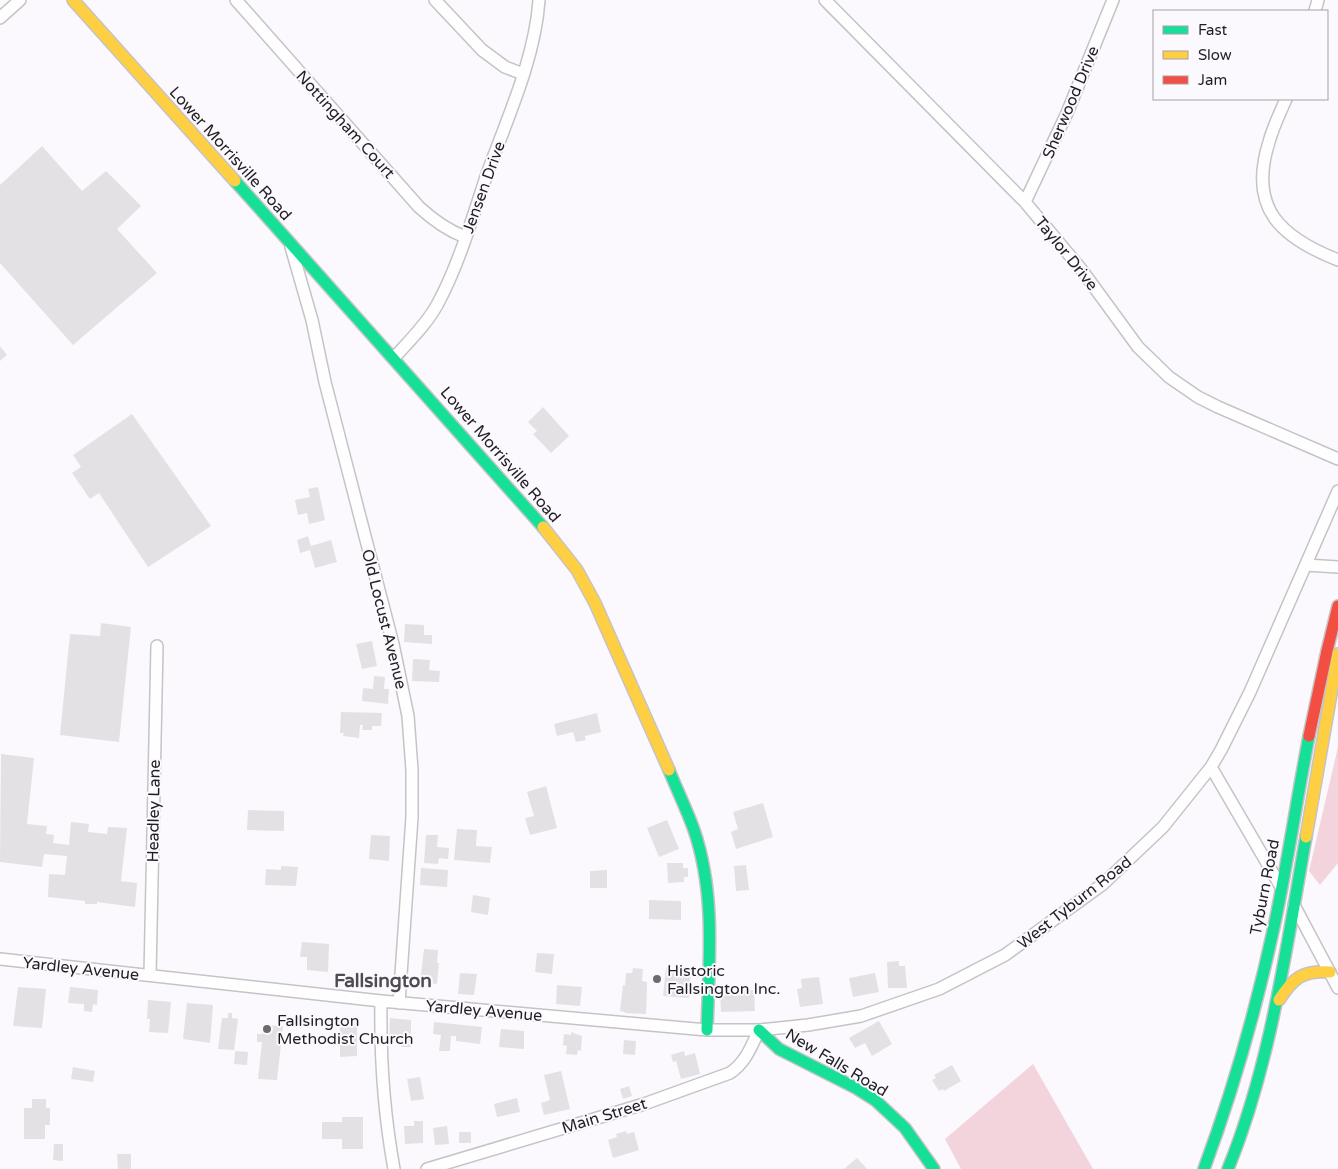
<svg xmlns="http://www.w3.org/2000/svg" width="1338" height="1169" font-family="'Varela Round',sans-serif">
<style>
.green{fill:#f3d4dc}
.building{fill:#e4e1e4}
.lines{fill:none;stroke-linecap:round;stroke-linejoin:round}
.street-casing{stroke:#c5c3c6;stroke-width:14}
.fast-casing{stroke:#c5c3c6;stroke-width:14}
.slow-casing{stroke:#c5c3c6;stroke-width:14}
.jam-casing{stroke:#c5c3c6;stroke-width:14}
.street{stroke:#fefeff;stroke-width:11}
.fast{stroke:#16e098;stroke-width:11}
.slow{stroke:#ffcf43;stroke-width:11}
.jam{stroke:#f24e42;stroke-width:11}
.poi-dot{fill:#6d6b6f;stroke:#fbf8fe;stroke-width:2}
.labels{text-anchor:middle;stroke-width:4;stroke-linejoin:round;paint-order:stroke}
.street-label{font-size:16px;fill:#201e22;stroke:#fbf8fe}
.poi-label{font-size:16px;fill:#201e22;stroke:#fbf8fe;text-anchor:start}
.quarter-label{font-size:19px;font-weight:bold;fill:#4f4b53;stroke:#fbf8fe}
</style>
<rect width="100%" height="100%" fill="#fbf9fd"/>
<path class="green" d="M1338 747V863L1320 885 1309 871Z
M1033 1064 1093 1169H961L945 1139Z"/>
<path class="building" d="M42 146 82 191 106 171 141 206 117 229 157 273 73 345 0 263V185Z
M0 346 7 355 0 361Z
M543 407 569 436 551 453 533 434 537 431 528 422Z
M132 414 211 526 148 567 99 493 90 499 72 473 81 467 73 455Z
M318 487 325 520 309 524 307 513 298 515 295 500 310 497 308 489Z
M308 536 311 546 331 540 337 562 315 568 310 550 300 553 297 540Z
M101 623 131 627 119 742 60 735 70 634 100 636Z
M405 624 424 625V635H432V644L404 642Z
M372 641 377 666 362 669 356 644Z
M413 659 430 660 429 670 440 671 439 682 412 681Z
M374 676 385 677 384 689H389L388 704 362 701 363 688 373 689Z
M341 712 382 713 381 726H372V730H362L363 725H360L359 738 343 736 344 733H340Z
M597 713 601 732 585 736 586 740 576 742 573 732 557 736 554 724Z
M1 754 34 758 27 824 47 826 46 834 54 835 53 843 69 845 71 822 89 824 88 832 107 834 108 827 127 828 121 881 137 883 135 907 97 902V904H85V901L48 897 49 874 65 875 67 856 44 854 42 867 0 862Z
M546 786 557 828 530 835 525 818 534 816 527 792Z
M763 803 773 837 736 849 731 832 738 829 733 812Z
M248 810 284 811V831L247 830Z
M667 820 679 849 659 857 647 828Z
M457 829 477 830 476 846 492 847 490 863 454 860Z
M371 835 390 836 389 861 369 859Z
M426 835H438L437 847 449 848 448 859 439 858 438 864 424 863Z
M667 863H683V868H688V877H684V882L668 883Z
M746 865 749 890 736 891 734 866Z
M281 866 298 867 296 886 265 885 266 869 281 870Z
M421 868 448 870 447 887 420 885Z
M607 870V888H590V871Z
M473 895 490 898 488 915 471 912Z
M649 900 681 901V920L649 919Z
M302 942 329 944 328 972 307 970V957H300Z
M424 949 438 950 437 963H439L437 984 420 982Z
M537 953 554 954 552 974 535 972Z
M899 961V966H905L907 988H888L887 962Z
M633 968 643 969 642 981 647 982V988L646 1014 625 1013V1012L620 1011 623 985 625 986 626 973H632Z
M666 968 691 971 689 998 663 996Z
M460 973 477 974 474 995 458 994Z
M875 973 879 992 853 997 849 978Z
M819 977 823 1004 800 1007 797 989 802 988 801 979Z
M557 985 582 987 580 1006 556 1004Z
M18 987 46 989 42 1028 13 1026Z
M70 987 98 990 97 1005 93 1004 92 1012 84 1011V1004L68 1003Z
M754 990 755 1011 721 1012 720 992Z
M148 1000 171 1002 168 1033 149 1032 150 1019H147Z
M187 1003 213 1005 210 1043 183 1039Z
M228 1013H232V1018L238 1019 234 1050 218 1049 222 1018H228Z
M390 1018 411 1020V1047H401V1039L389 1038Z
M340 1021H357V1056L340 1057Z
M879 1021 892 1044 872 1056 865 1043 855 1048 849 1038Z
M434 1022 482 1027 480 1044 456 1041V1036H451L450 1051H439L441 1035 433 1034Z
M263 1025 283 1026 277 1080 258 1079 262 1042H257V1034H262Z
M501 1029 524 1031V1049L499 1047Z
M571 1032 582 1036 581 1051 578 1050 577 1055 566 1054 567 1046 563 1045 564 1034 571 1035Z
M624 1040 636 1041 635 1055 623 1054Z
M235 1051 248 1052 247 1065 234 1064Z
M684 1051 685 1056 695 1053 700 1074 681 1079 676 1061 673 1062 671 1055Z
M952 1065 961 1081 944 1091 943 1089 939 1091 932 1080 936 1078 934 1075Z
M73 1067 95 1071 93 1082 71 1079Z
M561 1071 570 1109 544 1115 541 1103 550 1100 544 1075Z
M420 1077 424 1099 411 1101 407 1079Z
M629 1086 632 1096 623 1099 620 1089Z
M517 1098 520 1112 497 1117 494 1104Z
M32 1099H46V1108H50V1125H45V1139H24V1108H32Z
M342 1117H363V1149H342V1139H322V1122H342Z
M414 1121H423V1143L405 1144 404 1126H414Z
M447 1126 449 1144 435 1145 433 1128Z
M626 1131 627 1134 634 1132 639 1150 613 1158 608 1140 617 1137 616 1134Z
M459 1132H471V1143H459Z
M54 1144H63V1161L53 1160Z
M117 1154H131V1169H118Z
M857 1158 867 1169H844Z"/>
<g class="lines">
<g class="street-casing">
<path id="street" d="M236 0 419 207C433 220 447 230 465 237
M435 0 482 50 505 67 523 74
M825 0 1025 202 1081 269 1138 347 1169 377 1198 397 1218 407 1338 459
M1315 11 1318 0
M0 18 20 0
M1286 99C1280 113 1273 127 1269 142 1248 208 1280 237 1338 260
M1025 202 1067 113 1113 0
M291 247 312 320 325 382 393 644 408 716 412 770V817L399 1003
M394 358C409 341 426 325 437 305 458 267 473 216 487 174 507 119 535 59 539 0
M1306 565 1338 567
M1211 767 1281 887
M1294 905 1338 988
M0 959 381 1001 707 1030H759L808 1025 861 1016 939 989 1005 955 1103 884 1163 827 1211 767 1221 750 1250 692 1338 491
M150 975 157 646
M381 1001C380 1058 384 1114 394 1169
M427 1169 644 1104 730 1073C746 1062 751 1047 759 1030"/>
</g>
<g class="fast-casing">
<path id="fast" d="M235 181 543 527
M669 770C677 790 687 810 694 830 716 894 709 963 707 1030
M759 1030 779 1049 856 1088 875 1100 905 1128 934 1169
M1204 1169C1234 1088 1257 1006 1275 922 1288 860 1297 798 1309 736
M1228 1169C1271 1063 1286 949 1306 837"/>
</g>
<g class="slow-casing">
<path id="slow" d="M73 0 235 181
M543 527 577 570 595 603 669 770
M1306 837 1338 654
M1279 1000C1293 978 1303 970 1330 972"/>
</g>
<g class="jam-casing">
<path id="jam" d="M1309 736 1327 651 1338 606"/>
</g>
<use href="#street" class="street"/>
<use href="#fast" class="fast"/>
<use href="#slow" class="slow"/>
<use href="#jam" class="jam"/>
</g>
<g class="poi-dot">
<circle cx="657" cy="979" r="5"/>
<circle cx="267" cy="1029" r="5"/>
</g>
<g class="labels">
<g class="street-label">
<text transform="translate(1070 102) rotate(-67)" y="6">Sherwood Drive</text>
<text transform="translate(346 124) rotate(48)" y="6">Nottingham Court</text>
<text transform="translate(231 153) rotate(48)" y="6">Lower Morrisville Road</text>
<text transform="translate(483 187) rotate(-70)" y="6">Jensen Drive</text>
<text transform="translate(1067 253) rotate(51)" y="6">Taylor Drive</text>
<text transform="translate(501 454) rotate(49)" y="6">Lower Morrisville Road</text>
<text transform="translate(385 619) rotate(76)" y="6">Old Locust Avenue</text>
<text transform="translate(153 811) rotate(-89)" y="6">Headley Lane</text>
<text transform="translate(1264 887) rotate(-79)" y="6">Tyburn Road</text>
<text transform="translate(1074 902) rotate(-38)" y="6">West Tyburn Road</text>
<text transform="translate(81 968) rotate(6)" y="6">Yardley Avenue</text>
<text transform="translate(484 1010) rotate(5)" y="6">Yardley Avenue</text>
<text transform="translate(837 1062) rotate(31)" y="6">New Falls Road</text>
<text transform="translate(604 1115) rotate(-17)" y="6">Main Street</text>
</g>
<g class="poi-label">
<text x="667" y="976">Historic<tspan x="667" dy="18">Fallsington Inc.</tspan></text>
<text x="277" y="1026">Fallsington<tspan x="277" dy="18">Methodist Church</tspan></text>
</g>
<g class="quarter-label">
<text x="383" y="987">Fallsington</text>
</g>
</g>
<rect x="1153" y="10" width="175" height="90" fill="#fbf8fe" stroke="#a3a1a6"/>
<rect x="1163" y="26" width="25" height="8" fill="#16e098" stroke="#a3a1a6"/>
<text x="1198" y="35" font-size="15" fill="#201e22">Fast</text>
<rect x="1163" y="51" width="25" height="8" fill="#ffcf43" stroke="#a3a1a6"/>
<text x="1198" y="60" font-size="15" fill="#201e22">Slow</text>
<rect x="1163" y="76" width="25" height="8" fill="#f24e42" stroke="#a3a1a6"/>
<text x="1198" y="85" font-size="15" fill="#201e22">Jam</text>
</svg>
